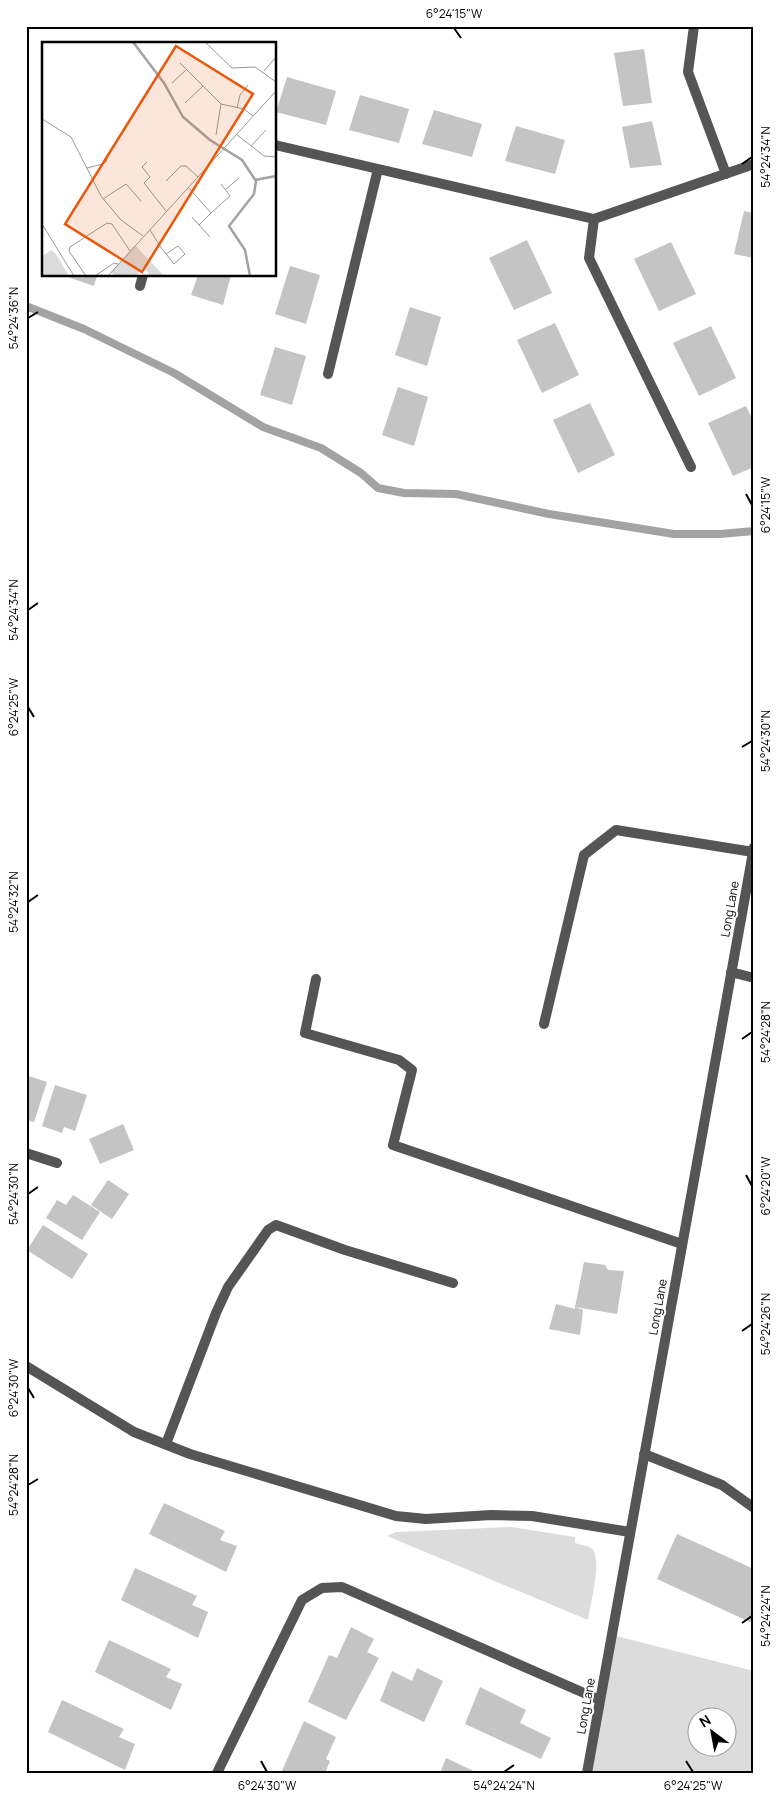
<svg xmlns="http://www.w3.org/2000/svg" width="780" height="1799" font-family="Manrope,sans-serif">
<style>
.green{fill:#dcdcdc;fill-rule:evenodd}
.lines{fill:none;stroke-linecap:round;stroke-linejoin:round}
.stream{stroke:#a3a3a3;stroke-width:8}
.building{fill:#c4c4c4}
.lane{stroke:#555;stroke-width:10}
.street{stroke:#555;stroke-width:10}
.ticks{fill:none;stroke:#000;stroke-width:2}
.labels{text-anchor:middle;stroke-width:4;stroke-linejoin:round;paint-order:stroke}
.street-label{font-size:12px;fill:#000;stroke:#fff}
.inset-river{fill:none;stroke:#a3a3a3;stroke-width:2.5}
.inset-road{fill:none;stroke:#999;stroke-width:1}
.view{fill:#e8590c;fill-opacity:0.15;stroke:#e8590c;stroke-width:2.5}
.inset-edge{fill:none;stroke:#000;stroke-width:2.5}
.neatline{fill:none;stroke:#000;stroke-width:2}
.ticks-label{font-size:12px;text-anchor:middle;fill:#000}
</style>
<rect width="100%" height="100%" fill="#fff"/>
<path class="green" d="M511 1527 575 1537V1543C581 1545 589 1545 593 1550 602 1562 590 1605 588 1620L387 1536 396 1532Z
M612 1635 754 1671V1773H587ZM698 1716H728V1746H698Z"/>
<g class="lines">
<path class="stream" d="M26 306 84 329 174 373 263 427 321 448 361 473 378 488 404 493 456 494 549 514 674 534H720L754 531"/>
</g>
<path class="building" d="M644 49 652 103 623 106 614 53Z
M287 77 336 91 326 125 276 112Z
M360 95 409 109 399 143 349 130Z
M434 110 482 124 472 157 422 144Z
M652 121 662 165 630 168 622 127Z
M516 126 565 140 555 174 505 161Z
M744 211 754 213V258L734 254Z
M527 240 552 293 514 310 489 258Z
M671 242 696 294 659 311 634 259Z
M290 266 320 275 306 324 275 314Z
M62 275H97L94 286Z
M198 275H231L223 305 191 295Z
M410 307 441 317 427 366 395 355Z
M555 323 579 375 542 393 517 340Z
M711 326 736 378 699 396 673 343Z
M275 347 306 356 292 405 260 395Z
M398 387 428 397 414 446 382 435Z
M590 403 615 455 578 473 553 420Z
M746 406 754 422V467L733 476 708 423Z
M26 1075 47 1082 34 1122 26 1120Z
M55 1085 87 1095 75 1131 64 1127 62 1133 42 1126Z
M123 1124 134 1150 100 1164 89 1139Z
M108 1180 129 1194 112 1219 91 1205Z
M73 1195 100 1212 82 1240 46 1218 57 1200 66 1205Z
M43 1225 88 1254 72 1279 27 1250Z
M584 1262 605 1265 608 1270 624 1271 617 1314 575 1307 583 1310 580 1335 549 1329 556 1304 575 1309V1307Z
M164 1503 225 1531 220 1540 237 1546 226 1572 149 1534Z
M677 1534 754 1569V1624L657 1579Z
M135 1568 197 1596 192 1605 208 1612 198 1638 121 1600Z
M351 1627 374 1639 367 1652 379 1658 346 1720 308 1702 329 1655 337 1658Z
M109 1640 171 1669 166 1677 182 1684 171 1710 95 1672Z
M417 1668 443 1681 424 1722 380 1701 392 1671 412 1681Z
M480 1687 526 1710 520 1723 551 1738 541 1759 465 1724Z
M62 1700 124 1729 119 1737 135 1744 125 1770 48 1732Z
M304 1721 336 1737 326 1759 330 1761 325 1773H281Z
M446 1758 478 1773H440Z"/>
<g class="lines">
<path class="lane" d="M316 979 305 1033 399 1060 412 1070 393 1145 682 1244
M544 1024 584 855 616 830 753 852
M166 1444 216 1313 228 1287 268 1230 276 1225 345 1250 453 1283"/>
<path class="street" d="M694 26 688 72 726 174
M275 145 594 219 754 164
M594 219 589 258 691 467
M140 286 143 275
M328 374 378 169
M731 972 754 978
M26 1153 57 1163
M26 1366 134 1432 190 1454 396 1516 426 1519 491 1515 532 1516 630 1532
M644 1454 722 1485 754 1508
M217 1773 302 1600 322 1588 342 1587 600 1700
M587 1773 754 847"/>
</g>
<path class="ticks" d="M454 28 461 38M742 164 752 157M28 318 38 312M746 494 752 505M28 610 38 603M28 707 34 717M742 747 752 741M28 902 38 895M742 1039 752 1032M746 1175 752 1186M28 1194 38 1187M742 1331 752 1324M28 1388 34 1398M28 1485 38 1479M742 1623 752 1616M261 1761 267 1772M686 1761 693 1772M504 1772 514 1765"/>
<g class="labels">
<g class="street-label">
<text transform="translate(730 909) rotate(-80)" y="4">Long Lane</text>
<text transform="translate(658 1307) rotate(-80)" y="4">Long Lane</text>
<text transform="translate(586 1706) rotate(-80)" y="4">Long Lane</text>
</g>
</g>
<g transform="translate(42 42)">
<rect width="234" height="234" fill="#fff"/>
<path d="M93 203 122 234H108L102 224 94 234H73L69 230ZM10 208 14 212 27 234H0V214Z" fill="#dcdcdc"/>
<path class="inset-river" d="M91 0 122 41 141 75 168 98 200 118 214 139 212 152 187 184 203 208 208 234M213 138 234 134"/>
<path class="inset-road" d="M163 0 190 26 213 25 234 40M138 21 179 62 202 67 211 74M222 29 234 15M130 41 145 27M143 61 161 44M195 66 198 53 206 43M0 77 29 95 59 154 79 178 101 194M194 92 222 114 234 115M174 93 179 62M209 104 224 88M105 120 100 125 108 135 102 141 124 169M45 126 61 122 65 119 63 116M124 139 139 124H144L156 135M146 145 169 171 157 183 150 175M184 147 197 136M61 157 84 142 99 159M169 171 188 154 179 142M0 182 32 234M157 183 168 195M108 188 118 204 132 222 143 212 136 204 124 212M44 234 27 209 28 205 65 181 70 182 88 209M53 234 72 221 76 222M66 234 234 49"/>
<path class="view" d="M134 4 211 52 100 230 23 182Z"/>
<rect width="234" height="234" class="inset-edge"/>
</g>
<rect width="780" height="1799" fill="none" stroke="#ffffff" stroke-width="55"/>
<g transform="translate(712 1732) rotate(328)"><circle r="24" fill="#ffffff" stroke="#999999"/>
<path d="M0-4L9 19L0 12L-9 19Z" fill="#000000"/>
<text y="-8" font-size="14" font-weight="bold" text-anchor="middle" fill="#000000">N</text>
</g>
<rect x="28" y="28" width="724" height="1744" class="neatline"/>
<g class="ticks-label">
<text x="454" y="18">6°24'15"W</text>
<text transform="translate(766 157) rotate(-90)" y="4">54°24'34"N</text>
<text transform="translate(14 318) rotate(-90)" y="4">54°24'36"N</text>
<text transform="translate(766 505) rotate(-90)" y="4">6°24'15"W</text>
<text transform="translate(14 610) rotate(-90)" y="4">54°24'34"N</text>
<text transform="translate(14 707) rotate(-90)" y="4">6°24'25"W</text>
<text transform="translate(766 741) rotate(-90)" y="4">54°24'30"N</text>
<text transform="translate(14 902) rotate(-90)" y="4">54°24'32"N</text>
<text transform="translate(766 1032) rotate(-90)" y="4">54°24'28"N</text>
<text transform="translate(766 1186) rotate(-90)" y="4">6°24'20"W</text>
<text transform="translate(14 1194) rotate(-90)" y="4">54°24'30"N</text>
<text transform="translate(766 1324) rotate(-90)" y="4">54°24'26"N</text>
<text transform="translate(14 1388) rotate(-90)" y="4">6°24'30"W</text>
<text transform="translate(14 1485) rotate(-90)" y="4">54°24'28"N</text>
<text transform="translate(766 1616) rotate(-90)" y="4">54°24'24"N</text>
<text x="267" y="1790">6°24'30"W</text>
<text x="504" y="1790">54°24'24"N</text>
<text x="693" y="1790">6°24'25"W</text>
</g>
</svg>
